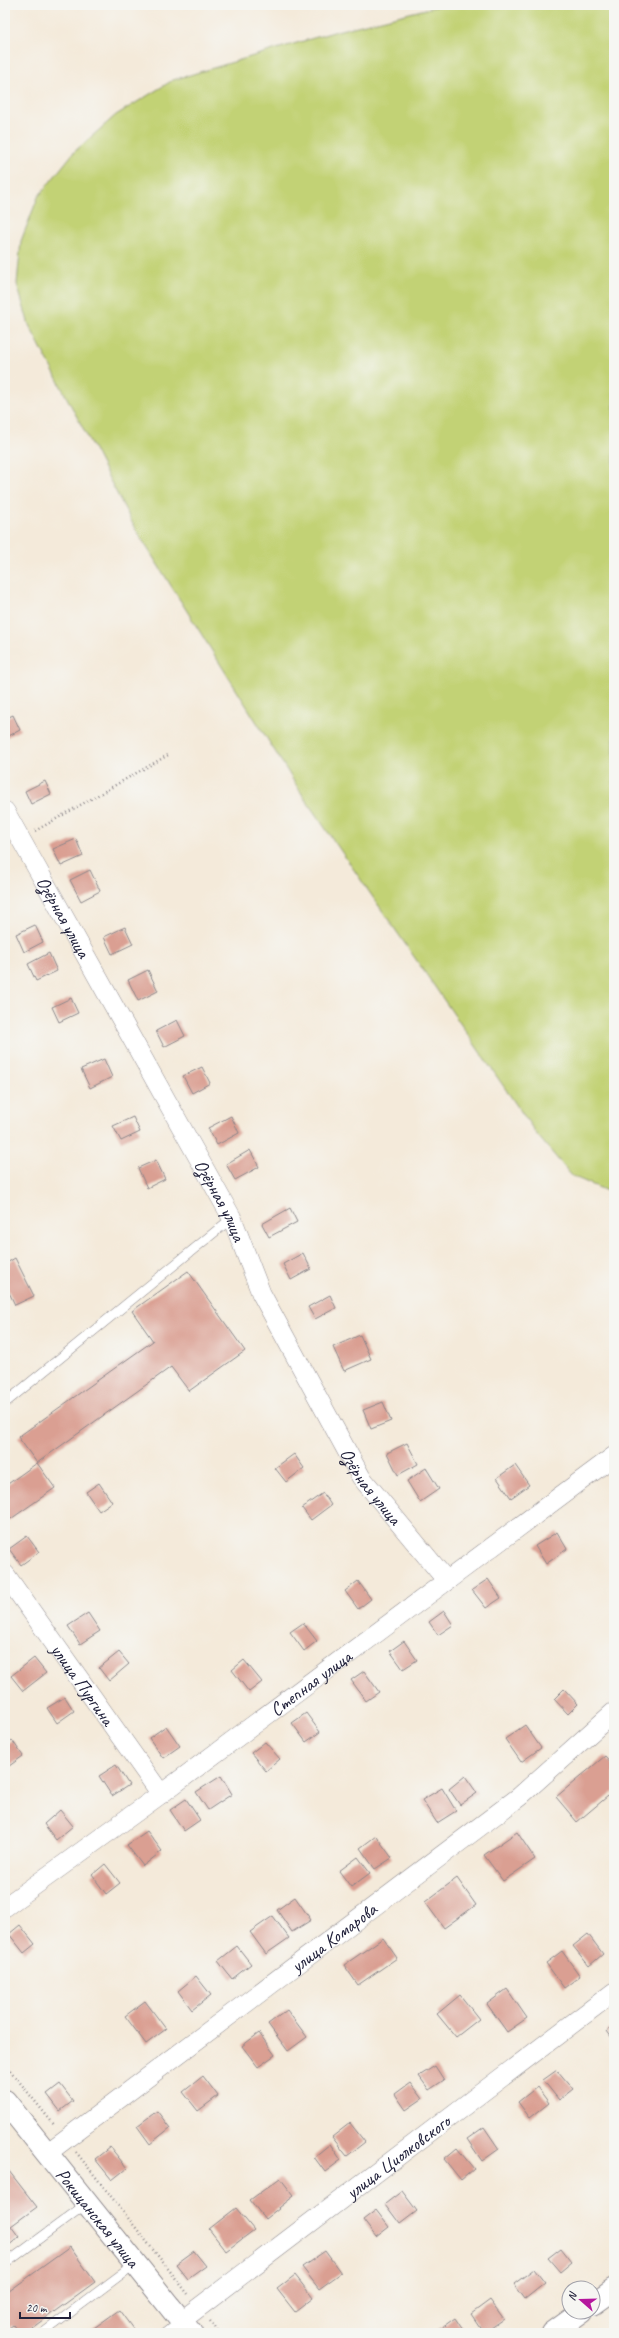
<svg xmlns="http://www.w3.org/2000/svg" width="619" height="2338" font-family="Caveat,sans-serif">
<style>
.green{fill:#c2d274;stroke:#727a58}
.building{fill:#da9f92}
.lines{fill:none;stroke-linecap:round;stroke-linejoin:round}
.lane-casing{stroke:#8b868a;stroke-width:10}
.street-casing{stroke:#8b868a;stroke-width:20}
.secondary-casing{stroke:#8b868a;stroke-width:24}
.path{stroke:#8b868a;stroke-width:2.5;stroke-dasharray:1 3;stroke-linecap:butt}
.lane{stroke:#fff;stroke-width:9}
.street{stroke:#fff;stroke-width:19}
.secondary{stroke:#fff;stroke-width:22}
.labels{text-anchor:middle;stroke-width:3;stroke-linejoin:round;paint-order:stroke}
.street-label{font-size:19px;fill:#22223b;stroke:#f6f6f2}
</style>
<rect width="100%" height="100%" fill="#f6f6f2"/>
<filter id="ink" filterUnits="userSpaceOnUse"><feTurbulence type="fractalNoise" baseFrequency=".025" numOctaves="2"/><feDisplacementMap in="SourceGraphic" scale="8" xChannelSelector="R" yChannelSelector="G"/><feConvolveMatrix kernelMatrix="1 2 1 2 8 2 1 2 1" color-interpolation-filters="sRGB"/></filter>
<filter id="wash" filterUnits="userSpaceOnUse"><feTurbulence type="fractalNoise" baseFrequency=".012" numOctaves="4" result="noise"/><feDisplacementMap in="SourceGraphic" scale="16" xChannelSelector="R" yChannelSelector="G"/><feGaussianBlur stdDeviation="0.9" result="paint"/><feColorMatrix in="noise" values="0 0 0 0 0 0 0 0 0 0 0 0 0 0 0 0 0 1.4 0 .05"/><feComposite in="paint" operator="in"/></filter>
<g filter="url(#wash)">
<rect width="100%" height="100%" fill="#f4eada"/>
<path class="green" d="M442 5H614V1194L572 1176 538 1136 305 799 136 530 29 325 17 284 21 241 38 197 74 152 116 115 173 80 337 31Z"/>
<g id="blocks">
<path class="building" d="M13 715 20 730 5 738V719Z
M45 781 51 794 31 804 25 791Z
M76 839 83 856 61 866 53 849Z
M90 870 100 891 81 901 70 880Z
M35 925 43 942 24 952 16 934Z
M125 927 133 944 112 954 104 937Z
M49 953 57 971 36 981 28 964Z
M148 970 158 991 138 1001 128 980Z
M71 998 78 1013 59 1022 52 1007Z
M177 1020 185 1036 164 1047 156 1031Z
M104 1059 112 1077 90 1088 81 1069Z
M202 1067 210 1083 192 1093 183 1076Z
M231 1116 239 1133 217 1145 208 1128Z
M133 1117 140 1132 121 1141 113 1126Z
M250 1150 259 1167 235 1180 226 1164Z
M156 1160 165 1179 147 1188 138 1168Z
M290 1208 297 1222 269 1237 262 1224Z
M303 1253 311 1269 291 1280 283 1264Z
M15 1258 34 1296 15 1305 5 1284V1264Z
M188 1271 245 1351 189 1391 171 1367 37 1463 18 1437 153 1341 132 1311Z
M330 1295 336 1308 315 1319 308 1307Z
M360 1335 371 1359 344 1371 333 1347Z
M383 1402 391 1421 371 1429 363 1410Z
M407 1443 418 1464 398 1475 387 1453Z
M294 1454 304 1468 286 1482 275 1468Z
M37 1463 55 1488 5 1523V1486Z
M515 1465 529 1485 511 1498 497 1478Z
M426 1468 439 1489 420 1502 407 1481Z
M99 1483 112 1502 99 1511 86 1492Z
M323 1493 331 1505 311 1520 302 1508Z
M557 1532 567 1549 546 1564 535 1546Z
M27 1536 39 1552 21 1565 9 1549Z
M488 1579 501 1598 486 1608 472 1590Z
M358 1581 371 1599 358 1609 345 1591Z
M444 1611 453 1625 438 1635 429 1622Z
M88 1613 100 1631 80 1644 68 1626Z
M303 1623 317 1641 304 1651 290 1632Z
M404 1641 417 1660 403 1669 390 1651Z
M119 1652 129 1664 109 1681 99 1668Z
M34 1658 46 1673 23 1691 11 1676Z
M244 1660 262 1682 249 1692 232 1670Z
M364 1671 379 1692 366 1701 351 1680Z
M564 1689 578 1704 568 1714 554 1699Z
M65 1697 74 1711 57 1723 47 1708Z
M306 1713 320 1732 306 1742 292 1723Z
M525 1725 541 1748 521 1762 505 1739Z
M166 1726 180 1746 163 1758 149 1738Z
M12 1740 23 1756 5 1769V1745Z
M265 1742 280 1759 266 1771 251 1753Z
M605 1756 614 1766V1791L577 1822 556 1797Z
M116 1765 129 1785 112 1796 99 1776Z
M221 1776 232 1794 208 1810 196 1792Z
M465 1776 477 1793 460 1805 449 1789Z
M442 1788 456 1811 437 1823 422 1800Z
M186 1799 200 1820 184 1831 170 1810Z
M60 1810 73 1826 56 1840 44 1824Z
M147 1831 162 1851 143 1866 127 1845Z
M517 1832 535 1859 503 1881 484 1855Z
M376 1836 392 1858 375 1869 360 1848Z
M358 1857 370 1873 351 1887 339 1871Z
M105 1864 120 1883 106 1894 92 1875Z
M457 1878 476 1905 444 1928 425 1902Z
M295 1897 311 1920 292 1932 277 1910Z
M273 1916 289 1938 266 1954 250 1932Z
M20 1925 35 1944 24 1953 9 1934Z
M588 1934 603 1954 589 1966 573 1946Z
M383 1938 397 1958 358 1985 344 1965Z
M237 1946 251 1964 232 1979 218 1961Z
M562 1951 580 1976 564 1988 546 1963Z
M196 1976 211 1995 192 2010 178 1991Z
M507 1989 527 2018 507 2032 487 2004Z
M460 1995 479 2019 456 2037 437 2014Z
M145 2001 166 2029 146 2044 125 2016Z
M287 2010 307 2037 288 2051 268 2024Z
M614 2026V2041L607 2031Z
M259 2033 275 2055 258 2067 242 2046Z
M435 2066 444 2080 429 2090 419 2076Z
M557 2070 573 2089 559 2100 543 2080Z
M203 2076 218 2096 198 2111 183 2092Z
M410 2083 422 2099 406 2110 395 2094Z
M60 2084 73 2101 60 2111 47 2094Z
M537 2087 549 2103 530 2118 518 2102Z
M157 2111 170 2128 150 2144 137 2126Z
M350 2123 365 2142 347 2156 332 2137Z
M484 2127 499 2149 482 2161 467 2139Z
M330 2144 341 2160 325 2172 314 2157Z
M110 2147 127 2168 112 2180 95 2159Z
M457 2148 474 2169 461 2180 444 2159Z
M5 2166 37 2207 11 2226 19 2237 7 2247Z
M280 2178 294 2196 265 2219 250 2200Z
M402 2191 417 2211 400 2224 385 2204Z
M236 2208 254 2230 226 2251 209 2229Z
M376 2210 389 2227 376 2237 363 2220Z
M70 2247 95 2282 25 2333H19L13 2325 5 2331V2294Z
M561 2248 572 2262 560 2272 548 2258Z
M194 2251 206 2266 188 2279 176 2264Z
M325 2251 341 2273 319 2289 302 2267Z
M534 2269 545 2283 525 2299 514 2284Z
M295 2275 313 2298 295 2312 277 2289Z
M490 2300 504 2319 484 2333 471 2314Z
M119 2310 136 2333H87Z
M455 2318 465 2333H434Z"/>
</g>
</g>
<g filter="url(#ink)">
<use href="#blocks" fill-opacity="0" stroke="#8b868a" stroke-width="1"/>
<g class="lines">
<g class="lane-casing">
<path id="lane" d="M5 1403 232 1218
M5 2264 86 2204
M43 2333 135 2264
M166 2333 181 2321"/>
</g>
<g class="street-casing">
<g id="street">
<path id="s1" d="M5 811 232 1218 261 1293 361 1477 447 1581"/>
<path id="s2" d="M5 1574 161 1794"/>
<path id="s3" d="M5 1907 161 1794 614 1456"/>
<path id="s4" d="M46 2154 519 1797 614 1712"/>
<path id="s5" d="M181 2321 614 1992"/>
</g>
</g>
<g class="secondary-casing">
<g id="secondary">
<path id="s6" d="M5 2101 191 2333"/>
<path d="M593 2304 614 2289"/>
<path d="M553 2333 582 2312"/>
</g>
</g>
<path class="path" d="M35 831 168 755
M5 2064 55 2126
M76 2152 188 2294
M210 2321 220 2333"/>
<use href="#lane" class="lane"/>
<use href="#street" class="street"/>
<use href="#secondary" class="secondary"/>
</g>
</g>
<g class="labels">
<g class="street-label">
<text dy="7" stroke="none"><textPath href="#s1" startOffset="121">Озёрная улица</textPath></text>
<text dy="7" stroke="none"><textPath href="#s1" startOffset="445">Озёрная улица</textPath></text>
<text dy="7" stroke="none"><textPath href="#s1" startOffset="769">Озёрная улица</textPath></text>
<text dy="7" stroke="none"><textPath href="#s3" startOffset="379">Степная улица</textPath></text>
<text dy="7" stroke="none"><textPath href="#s2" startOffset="135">улица Пургина</textPath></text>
<text dy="7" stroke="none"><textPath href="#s4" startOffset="360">улица Комарова</textPath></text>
<text dy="7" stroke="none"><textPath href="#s5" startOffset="272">улица Циолковского</textPath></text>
<text dy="7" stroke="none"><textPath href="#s6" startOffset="149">Рокицанская улица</textPath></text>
</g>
</g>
<rect width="619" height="2338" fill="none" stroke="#f6f6f2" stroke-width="20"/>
<g transform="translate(581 2300) rotate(290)"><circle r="19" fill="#f6f6f2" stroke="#a1a1a9"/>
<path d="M0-3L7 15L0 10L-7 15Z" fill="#b5179e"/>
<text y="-6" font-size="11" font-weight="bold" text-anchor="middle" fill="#22223b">N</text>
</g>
<path d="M20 2312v6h50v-6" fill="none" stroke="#22223b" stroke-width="2"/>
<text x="26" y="2312" font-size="12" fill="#22223b" stroke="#f6f6f2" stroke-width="3" paint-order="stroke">20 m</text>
</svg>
